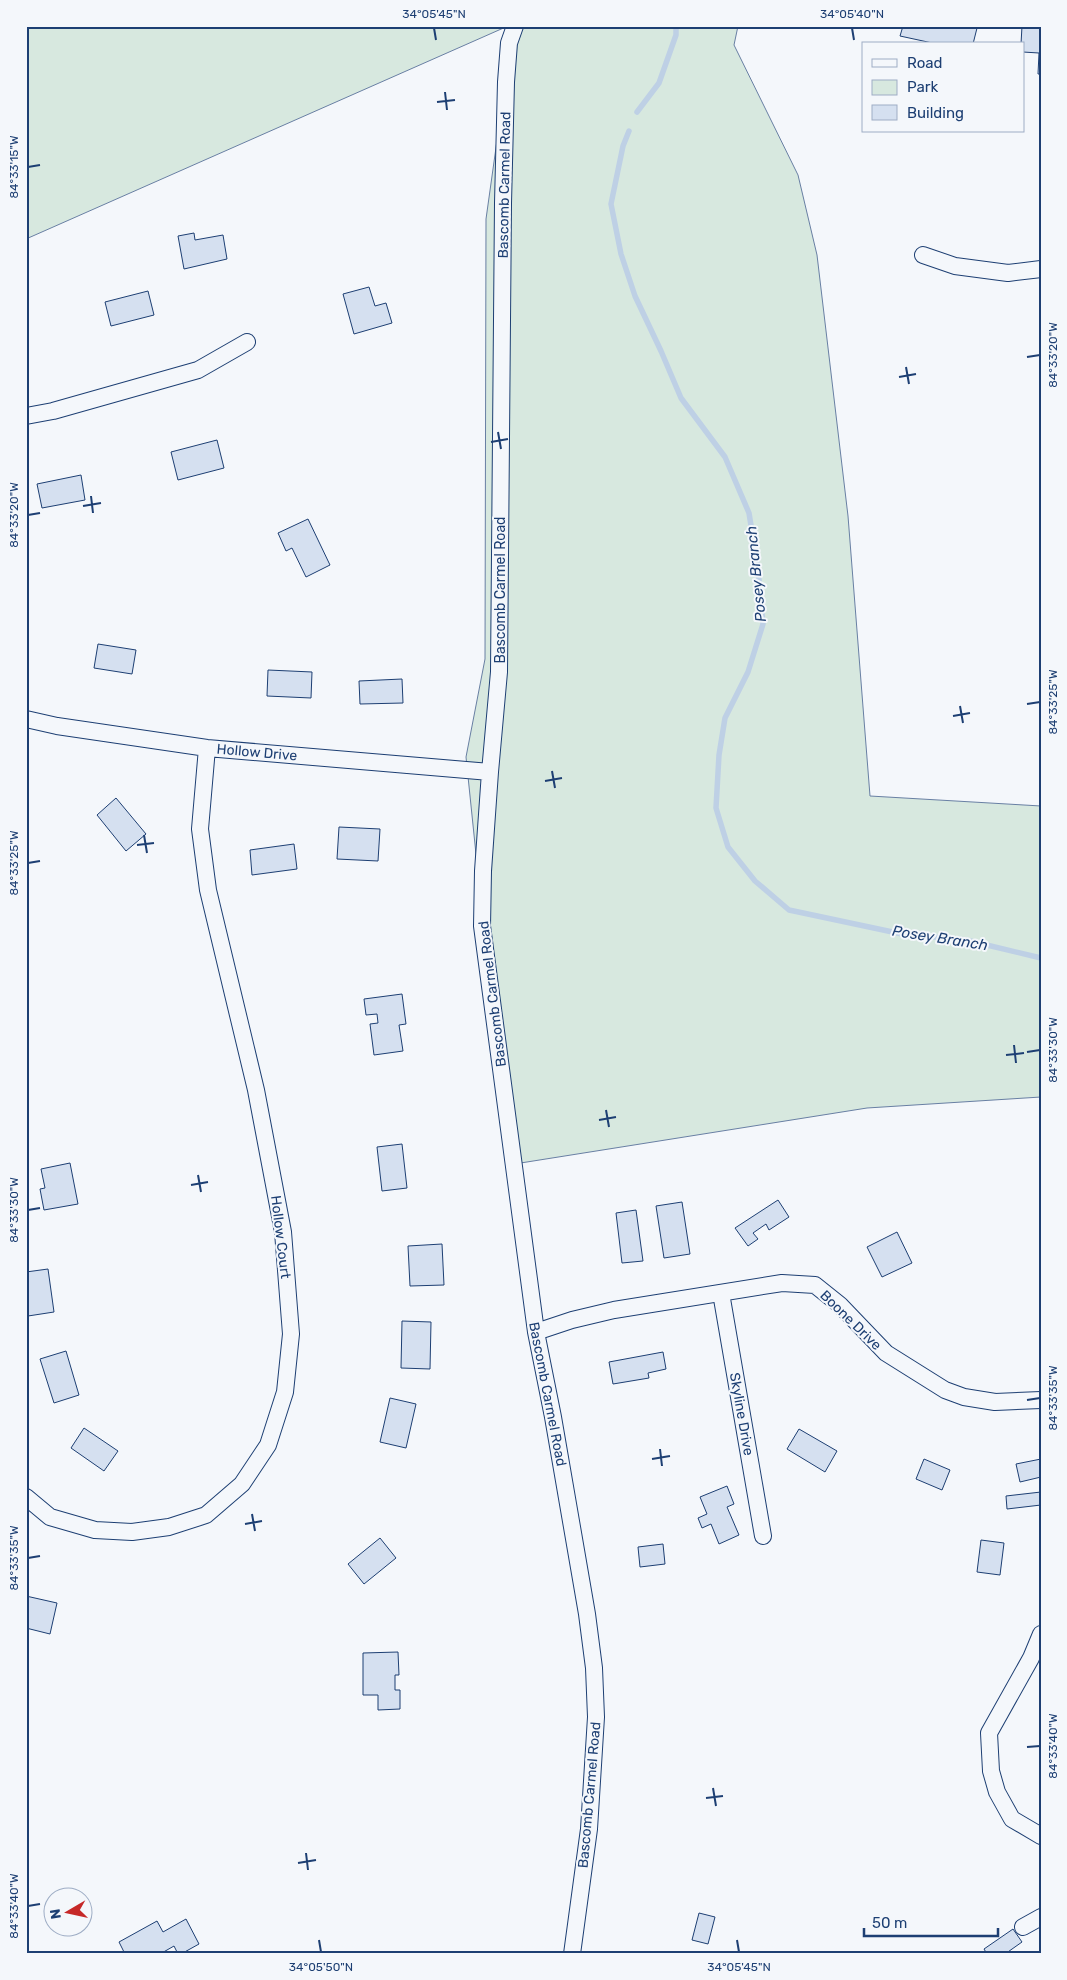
<svg xmlns="http://www.w3.org/2000/svg" width="1067" height="1980" font-family="Rubik,sans-serif">
<style>
.green{fill:#d7e8df;stroke:#687fa3}
.lines{fill:none;stroke-linecap:round;stroke-linejoin:round}
.stream{stroke:#bed0e5;stroke-width:5.5}
.building{fill:#d5e0f0;stroke:#1d3f73}
.minor-casing{stroke:#1d3f73;stroke-width:18}
.minor{stroke:#f4f7fb;stroke-width:16}
.ticks{fill:none;stroke:#1d3f73;stroke-width:2}
.labels{text-anchor:middle;stroke-width:4;stroke-linejoin:round;paint-order:stroke}
.street-label{font-size:14px;fill:#1d3f73;stroke:#f4f7fb}
.water-label{font-size:15px;font-style:italic;fill:#1d3f73;stroke:#f4f7fb}
.neatline{fill:none;stroke:#1d3f73;stroke-width:2}
.ticks-label{font-size:12px;text-anchor:middle;fill:#1d3f73}
</style>
<rect width="100%" height="100%" fill="#f4f7fb"/>
<path class="green" d="M26 26H508L26 239Z
M513 26H738L734 45 798 175 817 255 848 516 870 796 1041 806V1097L867 1108 508 1165 466 757 485 659 486 219Z"/>
<g class="lines">
<path class="stream" d="M637 112 659 83 676 35V26
M629 131 623 146 611 204 621 254 635 296 661 351 681 398 725 457 749 513 758 569 763 624 748 672 725 718 719 755 716 808 728 847 755 881 789 910 902 934 966 940 1041 958"/>
</g>
<path class="building" d="M903 26H971L977 28 973 44H937L900 36Z
M1022 26H1041V74H1038L1039 53 1023 52V44H1021Z
M194 233 195 240 223 235 227 259 184 269 178 236Z
M369 287 375 306 386 303 392 323 354 334 343 294Z
M148 291 154 315 111 326 105 302Z
M217 440 224 468 178 480 171 452Z
M81 475 85 500 42 508 37 484Z
M308 519 330 565 306 577 292 548 286 551 278 533Z
M98 644 136 650 132 674 94 668Z
M268 670 312 672 311 698 267 696Z
M402 679 403 703 360 704 359 681Z
M116 798 146 834 126 851 97 815Z
M339 827 380 829 378 861 337 859Z
M294 844 297 869 252 875 250 850Z
M402 994 406 1024 399 1025 403 1051 374 1055 370 1024 378 1023 377 1014 366 1015 364 999Z
M402 1144 407 1188 382 1191 377 1147Z
M70 1163 78 1204 44 1210 40 1189 45 1188 41 1169Z
M778 1200 789 1217 769 1230 766 1224 753 1233 758 1239 748 1246 735 1228Z
M682 1202 690 1254 664 1258 656 1206Z
M636 1210 643 1261 622 1263 616 1213Z
M897 1232 912 1263 882 1277 867 1247Z
M442 1244 444 1285 410 1286 408 1246Z
M48 1269 54 1312 28 1316 26 1272Z
M402 1321 431 1322 430 1369 401 1368Z
M66 1351 79 1395 54 1403 40 1359Z
M663 1352 666 1369 648 1373 649 1378 613 1384 609 1362Z
M390 1398 416 1404 406 1448 380 1442Z
M84 1428 118 1451 104 1471 71 1448Z
M799 1429 837 1451 825 1472 787 1449Z
M924 1459 950 1470 942 1490 916 1479Z
M1041 1459V1477L1020 1482 1016 1464Z
M727 1486 734 1504 727 1507 739 1535 719 1544 711 1524 702 1528 698 1518 707 1514 700 1497Z
M1041 1492V1505L1007 1509 1006 1496Z
M380 1538 396 1558 364 1584 348 1564Z
M981 1540 1004 1543 1000 1575 977 1572Z
M663 1544 665 1564 640 1567 638 1547Z
M26 1596 57 1603 50 1634 26 1628Z
M398 1652 399 1675H395V1690H400V1709L378 1710V1695H363V1653Z
M699 1913 715 1917 708 1944 692 1940Z
M186 1919 199 1944 181 1954H178L174 1946 160 1954H125L119 1942 157 1921 163 1932Z
M1013 1929 1022 1942 1005 1954H987L984 1949Z"/>
<g class="lines">
<g class="minor-casing">
<path id="minor" d="M515 26 509 43 506 82 503 203 499 672 490 772 483 871 482 926 536 1332 553 1417 587 1614 594 1668 596 1717 589 1829 572 1954
M923 255 955 266 1008 273 1041 269
M26 416 53 411 198 370 247 342
M26 719 57 726 207 748 490 772
M721 1293 763 1536
M536 1332 572 1320 614 1310 782 1283 815 1285 840 1305 886 1353 945 1390 964 1397 995 1402 1041 1400
M26 1497 50 1517 95 1530 132 1532 169 1527 206 1515 242 1484 268 1445 285 1392 291 1334 283 1232 256 1090 208 890 200 829 207 748
M1041 1634 1031 1658 989 1733 991 1771 997 1792 1012 1819 1041 1836
M1023 1927 1041 1917"/>
</g>
<use href="#minor" class="minor"/>
</g>
<path class="ticks" d="M434 28 436 40M852 28 854 40M445 92 447 110M437 102 455 100M28 167 40 165M1027 357 1040 355M906 367 909 384M899 377 916 374M498 432 501 449M491 442 508 439M91 496 93 513M83 506 101 503M28 515 40 513M1027 704 1040 702M960 706 963 723M953 716 970 713M552 771 555 788M545 781 562 778M144 835 147 853M137 845 154 843M28 863 40 861M1014 1045 1016 1063M1027 1052 1040 1050M1006 1055 1024 1053M606 1110 609 1127M599 1120 616 1117M198 1175 201 1192M191 1185 208 1182M28 1210 40 1208M1027 1400 1040 1398M660 1449 662 1466M652 1459 670 1456M252 1514 255 1531M245 1524 262 1521M28 1558 40 1556M1027 1747 1040 1746M713 1788 716 1806M706 1798 723 1796M306 1853 308 1870M298 1863 316 1860M28 1906 40 1904M319 1940 321 1952M737 1940 739 1952"/>
<g class="labels">
<g class="street-label">
<text transform="translate(504 185) rotate(-89)" y="5">Bascomb Carmel Road</text>
<text transform="translate(500 590) rotate(-90)" y="5">Bascomb Carmel Road</text>
<text transform="translate(257 752) rotate(5)" y="5">Hollow Drive</text>
<text transform="translate(492 994) rotate(-97)" y="5">Bascomb Carmel Road</text>
<text transform="translate(281 1237) rotate(83)" y="5">Hollow Court</text>
<text transform="translate(851 1320) rotate(44)" y="5">Boone Drive</text>
<text transform="translate(548 1394) rotate(79)" y="5">Bascomb Carmel Road</text>
<text transform="translate(742 1414) rotate(80)" y="5">Skyline Drive</text>
<text transform="translate(589 1795) rotate(-85)" y="5">Bascomb Carmel Road</text>
</g>
<g class="water-label">
<text transform="translate(756 574) rotate(-96)" y="5">Posey Branch</text>
<text transform="translate(940 938) rotate(9)" y="5">Posey Branch</text>
</g>
</g>
<rect width="1067" height="1980" fill="none" stroke="#f4f7fb" stroke-width="55"/>
<rect x="862" y="42" width="162" height="90" fill="#f4f7fb" stroke="#9eadc5"/>
<rect x="872" y="59" width="25" height="8" fill="#f4f7fb" stroke="#9eadc5"/>
<text x="907" y="68" font-size="15" fill="#1d3f73">Road</text>
<rect x="872" y="80" width="25" height="15" fill="#d7e8df" stroke="#9eadc5"/>
<text x="907" y="92" font-size="15" fill="#1d3f73">Park</text>
<rect x="872" y="105" width="25" height="15" fill="#d5e0f0" stroke="#9eadc5"/>
<text x="907" y="118" font-size="15" fill="#1d3f73">Building</text>
<g transform="translate(68 1912) rotate(261)"><circle r="24" fill="#f4f7fb" stroke="#9eadc5"/>
<path d="M0-4L9 19L0 12L-9 19Z" fill="#c62828"/>
<text y="-8" font-size="14" font-weight="bold" text-anchor="middle" fill="#1d3f73">N</text>
</g>
<path d="M864 1928v8h134v-8" fill="none" stroke="#1d3f73" stroke-width="2.5"/>
<text x="872" y="1928" font-size="15" fill="#1d3f73" stroke="#f4f7fb" stroke-width="4" paint-order="stroke">50 m</text>
<rect x="28" y="28" width="1012" height="1924" class="neatline"/>
<g class="ticks-label">
<text x="434" y="18">34°05'45"N</text>
<text x="852" y="18">34°05'40"N</text>
<text transform="translate(14 167) rotate(-90)" y="4">84°33'15"W</text>
<text transform="translate(1053 355) rotate(-90)" y="4">84°33'20"W</text>
<text transform="translate(14 515) rotate(-90)" y="4">84°33'20"W</text>
<text transform="translate(1053 702) rotate(-90)" y="4">84°33'25"W</text>
<text transform="translate(14 863) rotate(-90)" y="4">84°33'25"W</text>
<text transform="translate(1053 1050) rotate(-90)" y="4">84°33'30"W</text>
<text transform="translate(14 1210) rotate(-90)" y="4">84°33'30"W</text>
<text transform="translate(1053 1398) rotate(-90)" y="4">84°33'35"W</text>
<text transform="translate(14 1558) rotate(-90)" y="4">84°33'35"W</text>
<text transform="translate(1053 1746) rotate(-90)" y="4">84°33'40"W</text>
<text transform="translate(14 1906) rotate(-90)" y="4">84°33'40"W</text>
<text x="321" y="1971">34°05'50"N</text>
<text x="739" y="1971">34°05'45"N</text>
</g>
</svg>
